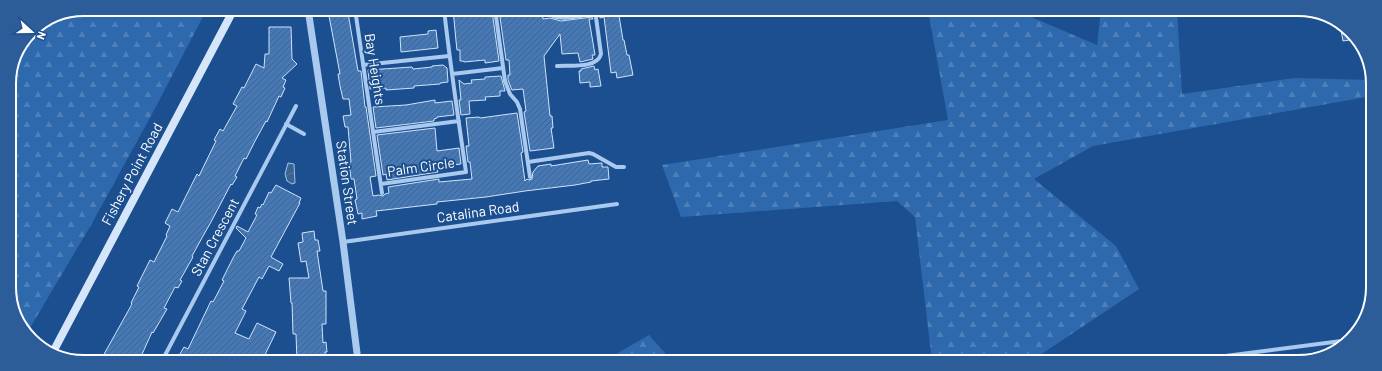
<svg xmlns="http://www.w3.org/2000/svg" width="1382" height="371" font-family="Barlow,sans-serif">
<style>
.forest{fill:url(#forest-firs)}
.water{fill:url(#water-waves);stroke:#9cc4f0}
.building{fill:url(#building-hatch);stroke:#cfe3fa}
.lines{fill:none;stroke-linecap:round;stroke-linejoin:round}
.minor{stroke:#a9c9ee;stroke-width:4}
.tertiary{stroke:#a9c9ee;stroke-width:7}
.secondary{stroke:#d6e6fa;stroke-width:8}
.labels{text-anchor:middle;stroke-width:4;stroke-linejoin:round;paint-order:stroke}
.street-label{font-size:14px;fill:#fff;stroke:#1b4f8f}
.rim{fill:none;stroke:#fff;stroke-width:2}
</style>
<defs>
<pattern id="forest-firs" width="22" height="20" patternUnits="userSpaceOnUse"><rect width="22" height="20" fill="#2e69ad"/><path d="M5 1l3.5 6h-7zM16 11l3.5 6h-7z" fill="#4d80b9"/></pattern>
<pattern id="water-waves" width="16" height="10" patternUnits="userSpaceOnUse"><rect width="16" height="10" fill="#3c6290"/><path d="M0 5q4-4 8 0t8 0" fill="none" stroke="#597aa1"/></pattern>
<pattern id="building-hatch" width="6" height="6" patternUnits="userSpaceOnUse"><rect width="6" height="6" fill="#4478b7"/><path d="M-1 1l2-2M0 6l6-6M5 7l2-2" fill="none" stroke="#486282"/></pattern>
</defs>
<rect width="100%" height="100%" fill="#1b4f8f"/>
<path class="forest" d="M84 9H207L152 114 91 225 27 333 10 302 9 79 31 31 55 15Z
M928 10H1015L1097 45 1101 10H1177L1182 94 1294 78 1372 80V96L1093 146 1034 179 1116 246 1139 289 1040 355V362L933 361 931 353 915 217 897 201 681 217 662 165 948 120Z
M649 335 672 361H604Z"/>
<path class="water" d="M288 163 294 164 295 183 292 184 287 181 285 174Z"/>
<path class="building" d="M330 9H347L348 13 358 71H361L365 107H366L376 176 370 177 373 196 379 195 383 196 385 194 389 193 388 187 439 179V182L472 179 470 162H468L466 146H469L466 118 479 117 480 118 517 113 523 152 521 153 525 181 527 179 529 180 532 179 533 172 538 166 551 164V166L588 160 589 164 602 163V167H608L609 179 591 181V182L575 185 525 191 486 197 437 202V204L376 211 377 216 362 219V213L358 214 355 200 357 199 354 179H351L349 162H351L348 127H345L343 116 351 115 349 99H343L340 86 338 74H340L329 16H332Z
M453 9H489V12L492 11 499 61 485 63V60L464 62 463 61H460V50H457L456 41Z
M499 10H542L543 19 550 18 561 21 592 17 593 19H589L595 55H592L593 59 580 62 578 53 562 54 560 34 544 56 550 116H552L553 128H551L554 148 530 151 524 112 526 111 523 89 512 90 508 80V75H510L509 60H506Z
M560 10H592L576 13 562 14H560Z
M598 10H625V15L619 16 623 40H624L627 55H629L633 75 617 78 616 72 611 73 604 17 600 18Z
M1340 25 1351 31 1356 39 1343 41Z
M269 27H291L292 59 297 64 282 78 286 80 283 87 285 88 281 97 279 96 267 122 266 121 254 143 246 159 244 158 235 176 237 177 232 185 231 184 211 222 203 236 192 256 193 257 180 280 182 281 178 288 175 287 164 308 167 309 153 333 152 332 139 361H105L106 358 103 356 132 304 131 303 139 287 137 286 150 260 154 262 167 236 166 235 170 226 165 223 172 209 178 212 197 174 199 176 216 141 214 140 220 129 223 131 237 106 233 104 242 87 244 88 256 64 264 68 265 54H269Z
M436 30 438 48 401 52 400 37 428 34V31Z
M443 65 447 68 448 82 440 83V84L414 86V88L386 90V88L370 89 368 70 412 67 413 69 432 67V66Z
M594 66 595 70 598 69 601 86 590 87V82L580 83 579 71H581V69Z
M501 76 505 91H500V96L485 97 486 100 469 101 470 114 461 115 459 100H461L459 80 464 84 472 83 471 80 485 79V77Z
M435 100V103L452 101 454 115 437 117V118L434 119V121L376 128 373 107 406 105Z
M435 128 437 151 459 148 461 164 437 167 438 172 387 180 386 174 383 175 377 135Z
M276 185 301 198 299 203H300L271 257 283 264 279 271 269 266 262 279 259 277 242 309 246 311 235 333 249 339 257 323 276 332 262 361H186L181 358 182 355 180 354 184 347 188 349 211 301 213 302 224 281 222 280 233 258 237 251H239L246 238 236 228 237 226 248 232 257 215 255 214 258 207 260 208 262 204 263 205 269 192 271 193Z
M314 231 315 240H318L320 251H317L323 291H326V324H322L323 343 326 342 327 352H325V361H297L296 334H293L292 303H291L289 278H309L306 261 301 262 298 243 303 242 302 233Z"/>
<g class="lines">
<path class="minor" d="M355 9 382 193
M495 9 505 81 510 94 517 102 520 109 530 177
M547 10C552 24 584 15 596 13
M363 65 449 56
M557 66C570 65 597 69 601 54L595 10
M452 74 503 68
M286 124 304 134
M373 132 459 121
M528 162 589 153 593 154 616 167H624
M381 184 466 172C458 117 450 64 444 9
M343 242 617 204
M1202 359 1349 340
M162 361 296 106"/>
<path class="tertiary" d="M308 9 343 242 358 361"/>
<path class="secondary" d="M53 352 234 9"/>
</g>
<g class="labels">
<g class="street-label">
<text transform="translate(375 69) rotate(81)" y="5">Bay Heights</text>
<text transform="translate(421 167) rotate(-8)" y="5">Palm Circle</text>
<text transform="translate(132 174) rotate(-62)" y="5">Fishery Point Road</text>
<text transform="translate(347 183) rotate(82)" y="5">Station Street</text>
<text transform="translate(478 212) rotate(-8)" y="5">Catalina Road</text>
<text transform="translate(215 237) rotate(-62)" y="5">Stan Crescent</text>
</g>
</g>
<path d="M0 0H1382V371H0ZM84 16H1298A68 68 0 0 1 1366 84V287A68 68 0 0 1 1298 355H84A68 68 0 0 1 16 287V84A68 68 0 0 1 84 16Z" fill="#2d5d98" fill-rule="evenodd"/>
<path class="rim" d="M84 16H1298A68 68 0 0 1 1366 84V287A68 68 0 0 1 1298 355H84A68 68 0 0 1 16 287V84A68 68 0 0 1 84 16Z"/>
<g transform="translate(32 32) rotate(111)" stroke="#1b4f8f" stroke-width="3" paint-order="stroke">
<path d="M0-3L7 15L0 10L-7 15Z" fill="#ffffff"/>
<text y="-6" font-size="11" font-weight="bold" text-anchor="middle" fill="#ffffff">N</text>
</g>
</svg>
